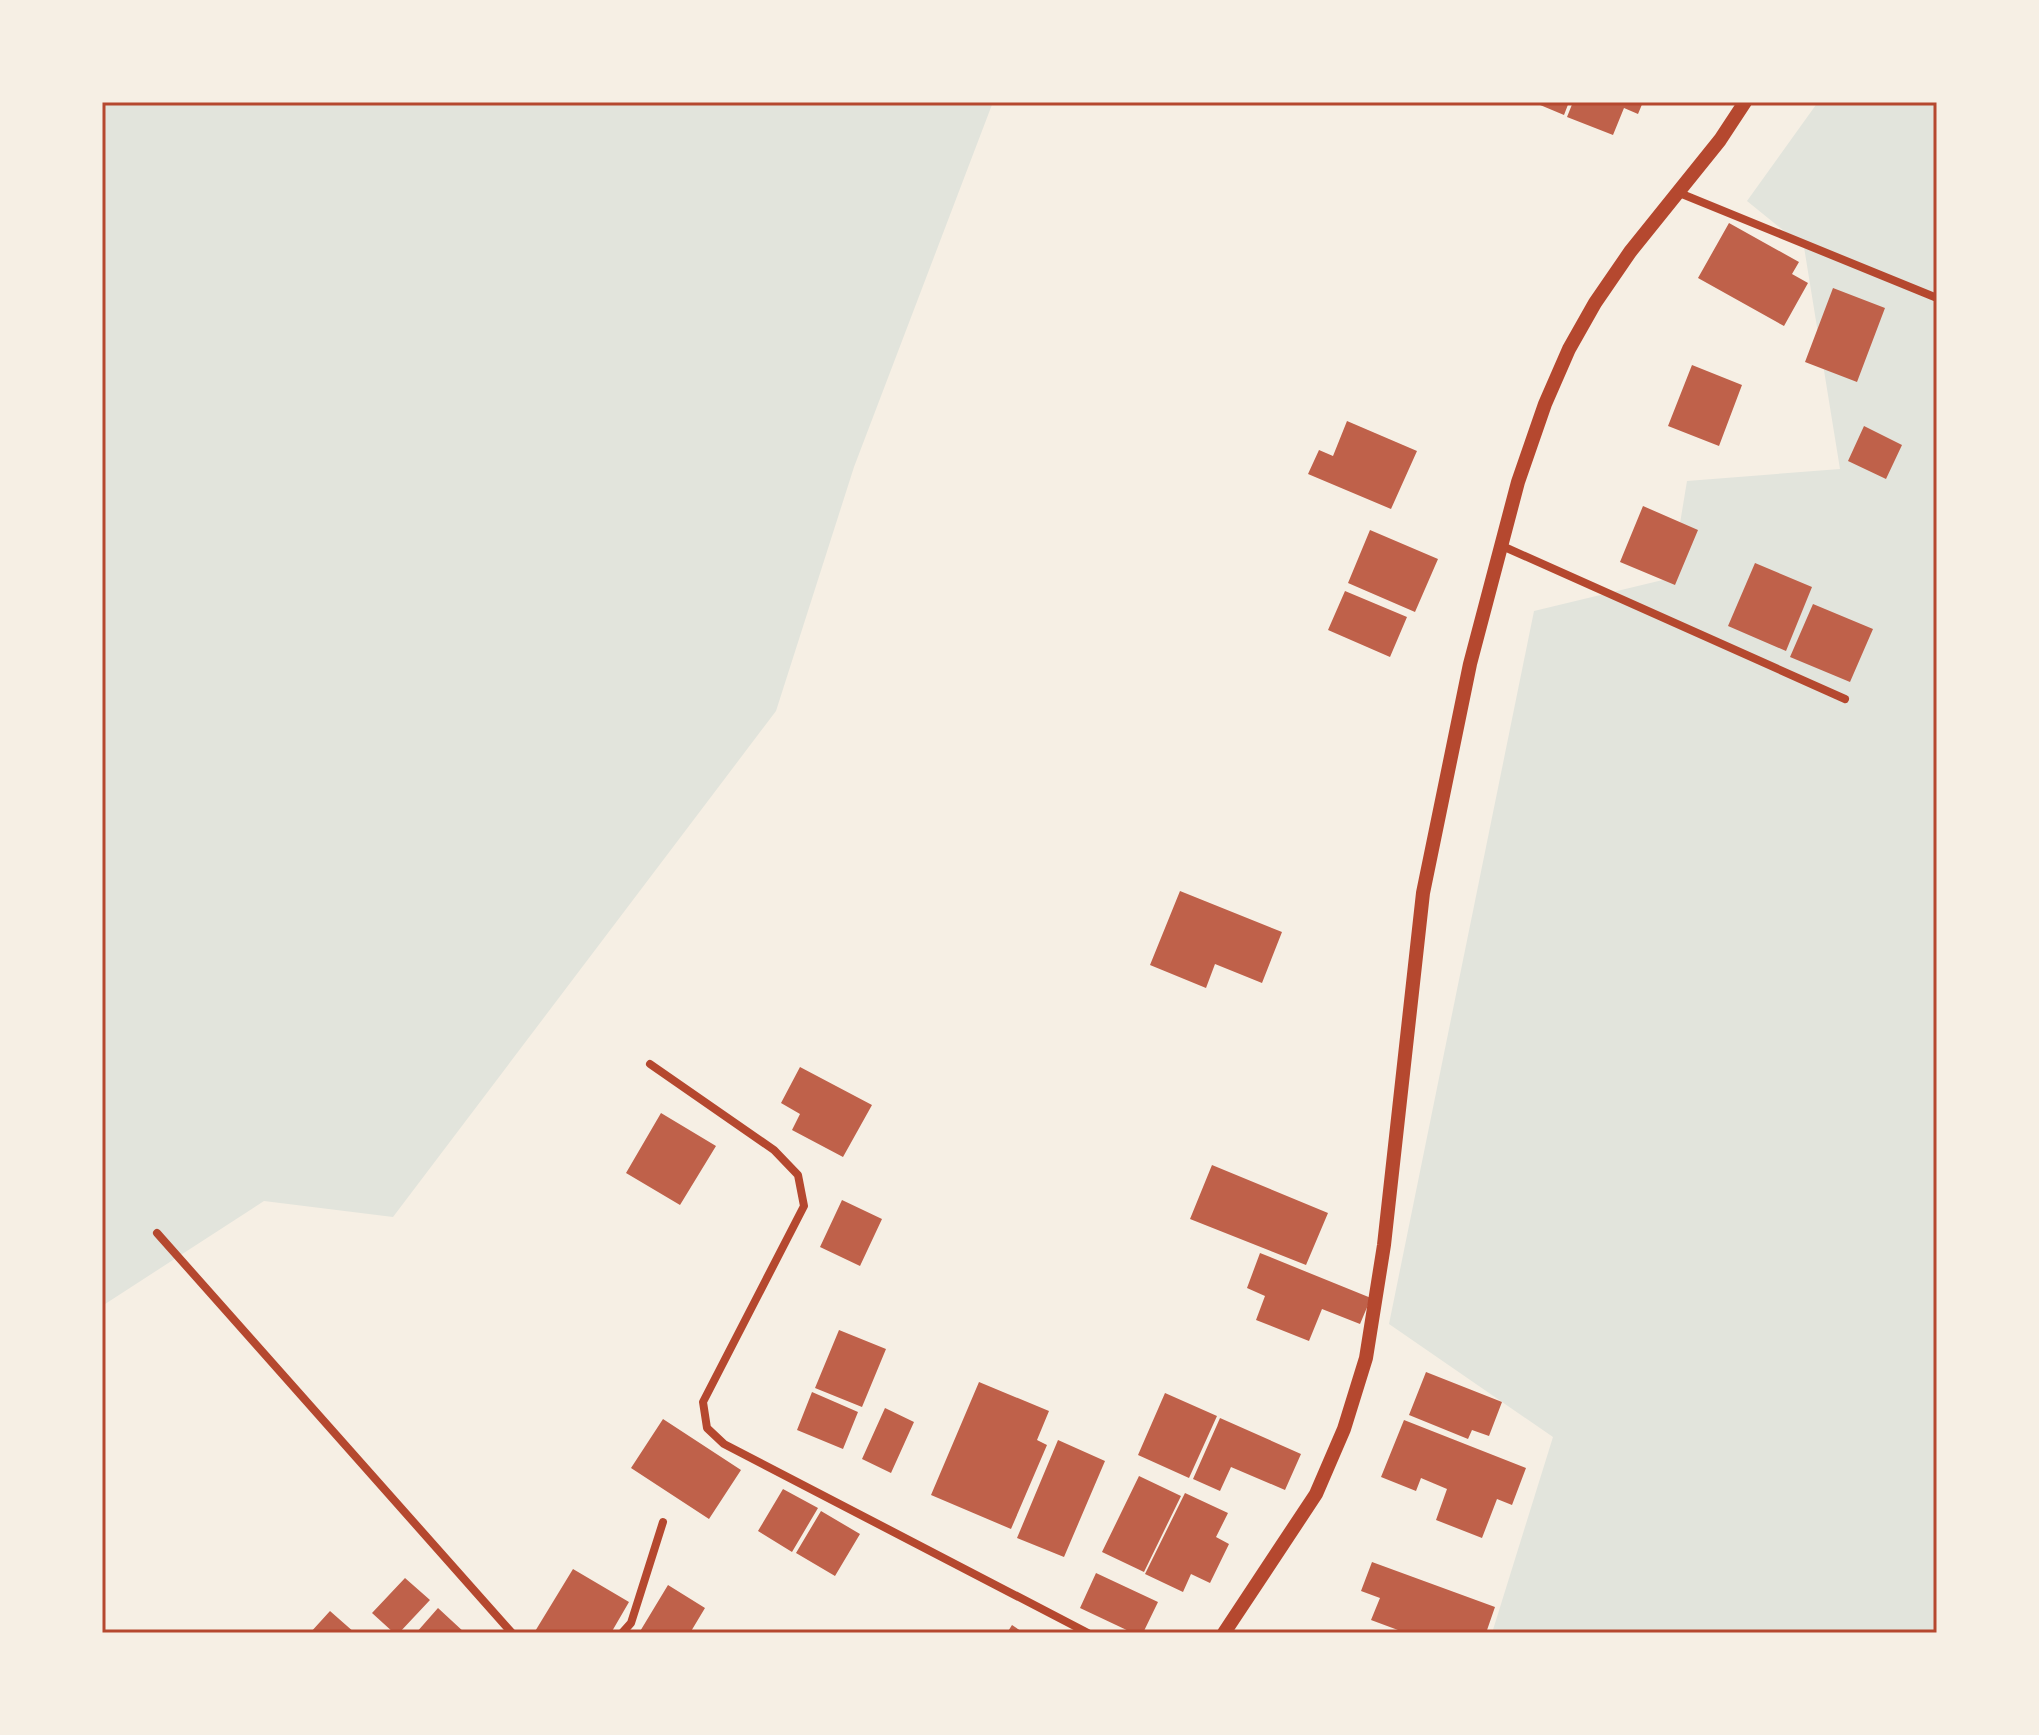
<svg xmlns="http://www.w3.org/2000/svg" width="2039" height="1735" font-family="'Roboto Serif',serif">
<style>
.green{fill:#e2e4dc}
.building{fill:#bf614a}
.lines{fill:none;stroke-linecap:round;stroke-linejoin:round}
.minor{stroke:#b5482f;stroke-width:8}
.tertiary{stroke:#b5482f;stroke-width:14}
.neatline{fill:none;stroke:#b5482f;stroke-width:3}
</style>
<rect width="100%" height="100%" fill="#f6efe4"/>
<path class="green" d="M102 102H993L854 467 776 711 393 1217 264 1201 102 1306Z
M1818 102H1937V1633H1492L1553 1437 1389 1324 1534 611 1671 578 1687 481 1840 469 1804 247 1747 201Z"/>
<path class="building" d="M1533 102H1569L1564 115Z
M1573 102H1643L1638 114 1624 108 1613 135 1567 117Z
M1729 223 1799 262 1792 274 1808 283 1784 326 1698 278Z
M1833 288 1885 308 1857 382 1805 362Z
M1692 365 1742 385 1719 446 1668 426Z
M1347 421 1417 451 1391 509 1308 474 1319 450 1333 456Z
M1864 426 1902 445 1886 479 1848 461Z
M1643 506 1698 530 1675 585 1620 562Z
M1370 530 1438 559 1415 612 1348 583Z
M1755 563 1812 587 1786 651 1728 626Z
M1345 591 1407 617 1390 657 1328 630Z
M1813 604 1873 629 1850 682 1790 657Z
M1180 891 1282 932 1262 983 1215 964 1206 988 1150 965Z
M800 1067 872 1105 843 1157 792 1130 800 1114 781 1103Z
M661 1113 716 1146 680 1205 626 1173Z
M1212 1165 1328 1213 1306 1265 1190 1219Z
M842 1200 882 1219 860 1266 820 1247Z
M1260 1253 1371 1298 1360 1324 1322 1309 1309 1341 1256 1320 1265 1296 1247 1288Z
M839 1330 886 1349 862 1407 815 1388Z
M1426 1372 1502 1402 1489 1436 1472 1430 1468 1439 1409 1415Z
M979 1382 1049 1411 1037 1440 1047 1445 1011 1529 931 1495Z
M812 1392 858 1412 843 1449 797 1430Z
M1165 1393 1217 1416 1189 1478 1138 1455Z
M885 1408 914 1422 891 1473 862 1459Z
M1220 1418 1301 1454 1285 1490 1231 1467 1220 1491 1193 1479Z
M663 1419 741 1470 709 1519 631 1468Z
M1404 1420 1526 1468 1512 1505 1497 1499 1482 1538 1436 1520 1447 1489 1421 1478 1416 1491 1381 1477Z
M1058 1440 1105 1461 1064 1557 1017 1538Z
M1139 1476 1181 1496 1144 1572 1102 1552Z
M783 1489 818 1508 792 1552 758 1531Z
M1185 1493 1228 1513 1216 1537 1229 1544 1210 1583 1191 1574 1183 1592 1145 1574Z
M821 1511 860 1534 835 1576 796 1553Z
M1372 1562 1495 1607 1486 1633H1406L1371 1620 1380 1598 1361 1591Z
M573 1569 629 1602 611 1633H534Z
M1096 1573 1158 1602 1143 1633H1133L1080 1608Z
M405 1578 430 1600 399 1633H394L372 1613Z
M668 1585 705 1608 690 1633H639Z
M438 1608 465 1633H416Z
M330 1611 355 1633H310Z
M1012 1625 1024 1633H1007Z"/>
<g class="lines">
<path class="minor" d="M1677 192 1937 298
M1500 545 1845 699
M650 1064 774 1150 798 1175 804 1206 703 1402 707 1428 724 1444 1088 1633
M157 1233 512 1633
M622 1633 631 1623 663 1522"/>
<path class="tertiary" d="M1224 1633 1316 1494 1344 1429 1366 1358 1384 1245 1423 893 1470 664 1518 482 1545 404 1569 349 1595 303 1630 252 1720 140 1745 102"/>
</g>
<rect width="2039" height="1735" fill="none" stroke="#f6efe4" stroke-width="208"/>
<rect x="104" y="104" width="1831" height="1527" class="neatline"/>
</svg>
